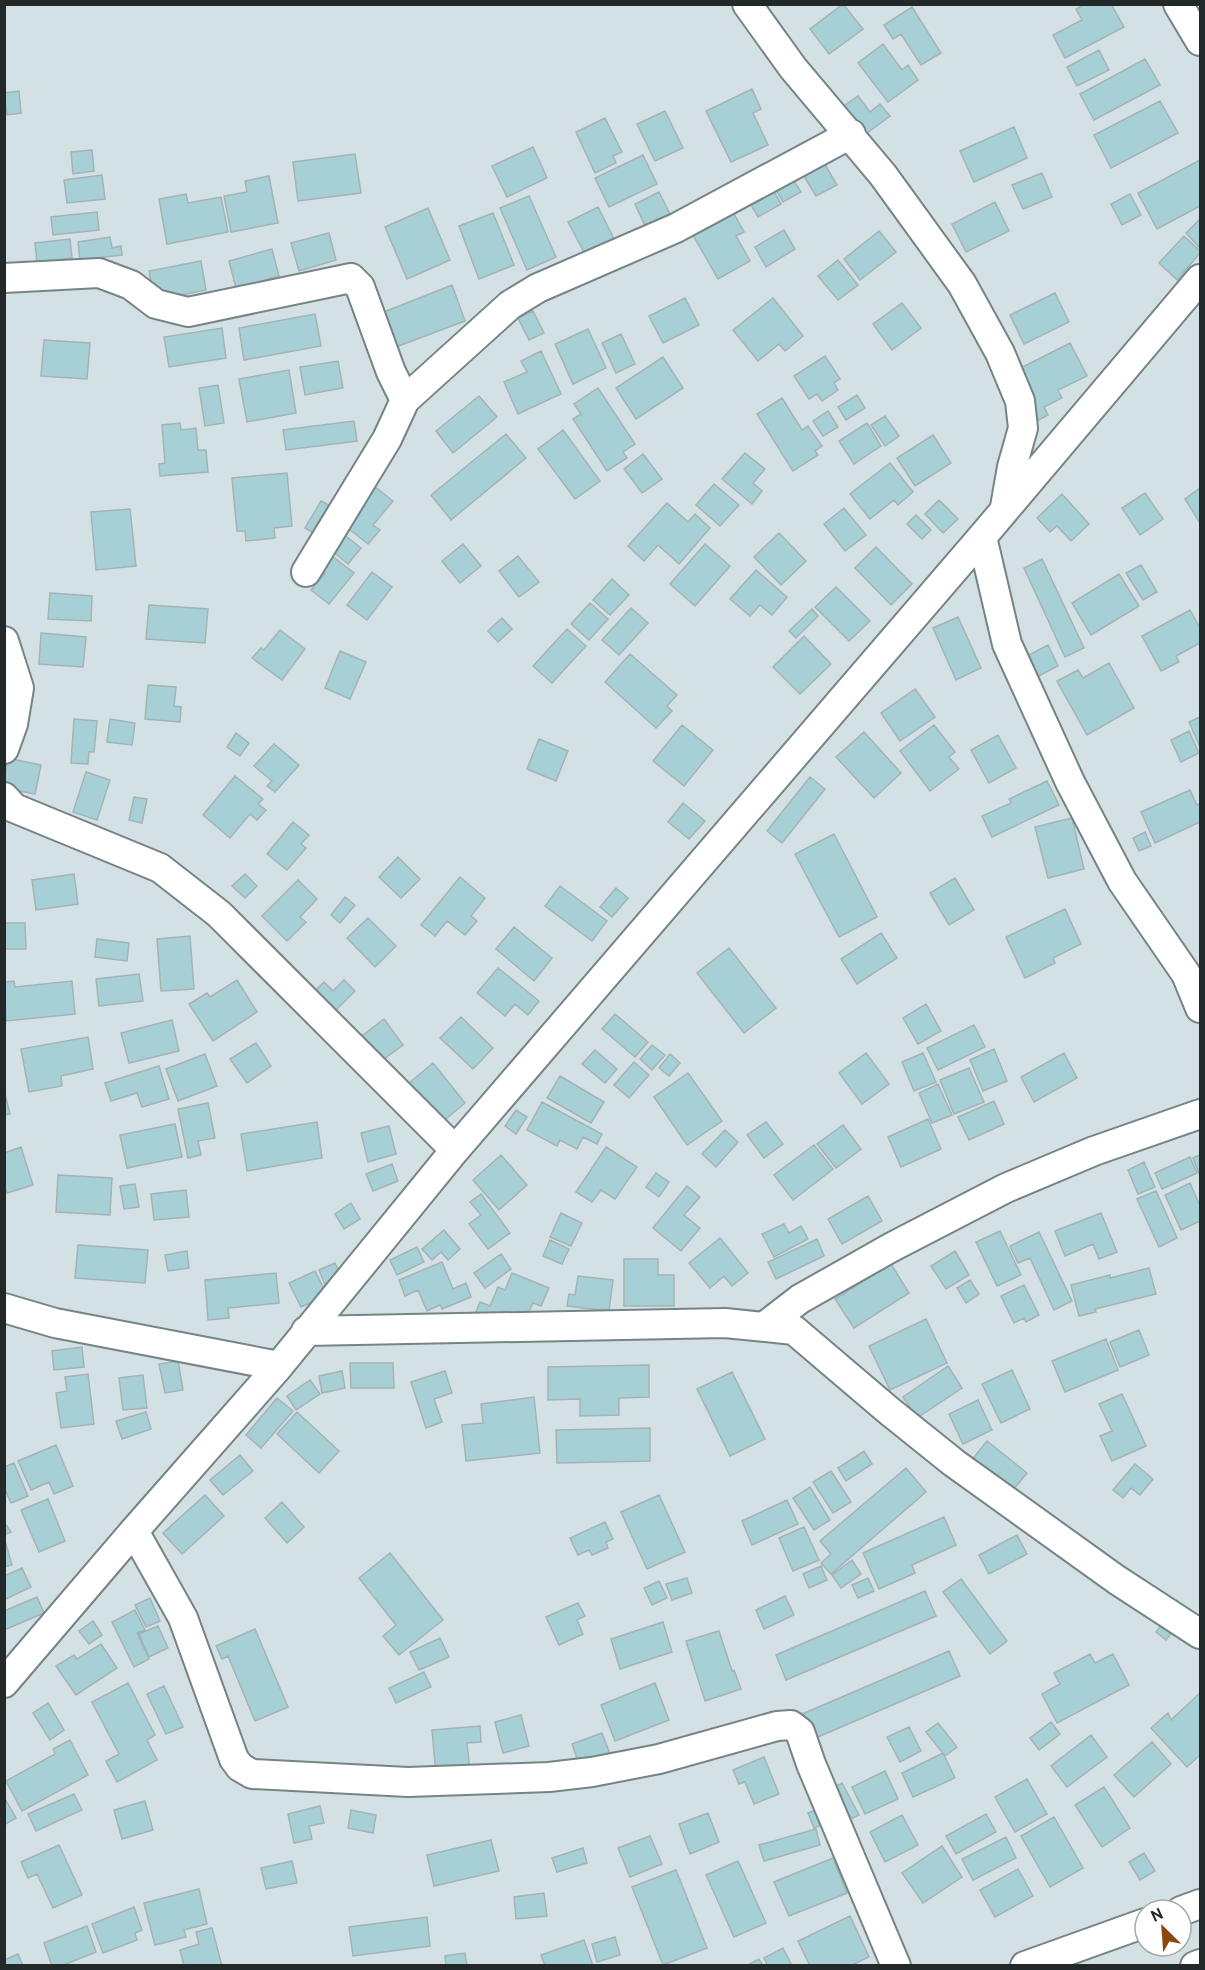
<svg xmlns="http://www.w3.org/2000/svg" width="1205" height="1970" font-family="Overpass,sans-serif">
<style>
.building{fill:#a6d0d6;stroke:#a4b3b5;stroke-width:1.5}
.lines{fill:none;stroke-linecap:round;stroke-linejoin:round}
.minor-casing{stroke:#768486;stroke-width:32}
.minor{stroke:#fff;stroke-width:28}
</style>
<rect width="100%" height="100%" fill="#d3e1e4"/>
<path class="building" d="M843 4 863 29 829 54 810 29Z
M1085 4H1111L1124 27 1065 58 1053 35 1082 20 1076 9Z
M912 7 941 53 921 65 901 34 893 39 884 25Z
M883 44 902 70 908 65 918 80 888 102 858 63Z
M1099 50 1109 70 1077 86 1067 67Z
M1145 59 1160 85 1094 120 1080 94Z
M752 89 761 109 753 113 768 145 731 162 706 111Z
M19 91 21 113 7 115 4 93Z
M858 96 870 112 880 104 890 116 859 139 838 110Z
M1160 101 1178 133 1111 168 1094 135Z
M665 111 683 148 655 161 637 124Z
M605 118 622 152 613 156 616 163 595 173 576 132Z
M1014 127 1027 158 974 182 960 151Z
M533 147 547 178 507 197 492 166Z
M92 150 94 171 73 174 71 152Z
M355 154 361 193 298 201 293 162Z
M643 155 657 184 609 207 595 178Z
M820 156 837 185 816 196 799 168Z
M1200 160V206L1157 229 1138 193Z
M789 173 801 192 783 202 772 183Z
M1042 173 1052 197 1023 209 1012 185Z
M102 175 105 199 67 203 64 180Z
M269 176 278 223 231 232 224 196 247 192 245 181Z
M770 184 781 204 758 217 747 198Z
M659 192 672 218 647 230 635 204Z
M186 194 188 203 221 197 228 232 167 244 159 199Z
M1130 194 1141 215 1122 225 1111 204Z
M529 196 556 257 527 270 500 208Z
M995 202 1009 231 966 252 952 224Z
M598 207 614 239 585 254 568 222Z
M428 208 450 260 407 279 385 227Z
M97 212 99 230 53 235 51 217Z
M733 212 744 232 736 236 750 261 718 279 693 235Z
M493 213 514 265 479 279 459 226Z
M1200 219V248L1186 233Z
M784 230 795 249 766 267 755 247Z
M879 231 896 252 860 280 844 259Z
M329 233 336 260 299 271 291 243Z
M1184 236 1200 251V253L1177 280 1159 263Z
M110 237 112 248 121 246 122 255 80 260 78 242Z
M70 239 72 258 37 263 35 243Z
M272 249 279 276 236 288 229 261Z
M838 260 858 285 838 300 818 276Z
M201 261 206 290 177 296 155 303 149 271Z
M452 285 465 321 388 350 374 316Z
M1055 293 1069 322 1024 344 1010 315Z
M685 298 699 325 663 343 649 316Z
M773 298 803 336 785 351 779 344 758 361 733 330Z
M902 303 921 328 892 350 873 324Z
M533 311 544 333 529 340 518 318Z
M315 314 321 346 244 360 239 328Z
M222 328 226 358 169 367 164 337Z
M588 329 606 368 573 384 555 344Z
M621 334 635 364 616 373 602 343Z
M44 340 90 343 87 379 41 376Z
M1070 343 1087 376 1058 390 1062 398 1044 407 1048 415 1035 422 1011 373Z
M541 351 561 394 518 414 504 382 527 372 521 361Z
M825 356 840 379 834 383 838 390 822 401 817 394 809 399 794 376Z
M663 357 683 388 636 419 616 388Z
M338 361 343 388 305 395 300 367Z
M289 370 296 413 247 422 239 379Z
M218 385 224 423 205 426 199 388Z
M598 388 635 444 623 452 627 458 607 471 573 419 581 414 574 404Z
M857 395 865 408 846 420 838 407Z
M479 396 497 417 453 453 436 431Z
M782 398 802 430 808 426 822 446 815 451 818 455 793 471 757 414Z
M828 411 838 427 823 436 813 421Z
M885 416 899 436 885 446 871 425Z
M354 421 357 441 286 450 283 430Z
M180 423 181 430 196 428 198 450H206L208 472 160 476 159 464 165 463 162 425Z
M867 423 881 446 854 464 839 441Z
M563 430 600 481 575 499 538 449Z
M506 434 526 458 451 520 431 495Z
M933 435 951 463 915 486 897 458Z
M745 453 765 469 753 483 762 491 752 504 722 479Z
M643 454 662 479 642 493 624 469Z
M890 463 913 492 898 505 894 500 870 519 850 494Z
M287 473 292 526 274 528 275 538 246 541 245 531H237L232 478Z
M714 484 739 505 720 526 696 505Z
M374 486 393 501 373 525 380 530 368 544 343 524Z
M1200 488V523L1185 499Z
M1145 493 1163 519 1140 535 1122 508Z
M1062 494 1089 524 1071 541 1057 526 1050 532 1037 518Z
M939 500 958 519 943 533 925 514Z
M321 501 338 510 322 538 305 528Z
M667 503 688 522 695 514 710 528 679 564 658 545 644 561 628 546Z
M844 508 866 535 845 551 824 524Z
M130 509 136 566 96 570 91 512Z
M916 515 931 530 922 539 907 524Z
M342 533 361 548 348 564 330 549Z
M779 533 806 561 781 585 754 557Z
M463 544 481 566 460 583 442 561Z
M705 544 730 566 695 606 670 584Z
M876 547 912 584 891 605 855 568Z
M328 553 354 573 329 604 311 590 325 573 317 566Z
M518 556 539 582 519 597 499 571Z
M1042 559 1084 648 1065 657 1024 568Z
M1141 565 1157 592 1143 600 1126 573Z
M756 570 787 597 772 615 760 605 750 616 730 599Z
M372 572 392 587 367 620 347 605Z
M1119 574 1139 606 1091 635 1072 603Z
M612 579 629 595 610 615 593 600Z
M836 587 870 621 849 641 815 607Z
M50 593 92 596 91 621 48 619Z
M590 603 608 619 589 640 571 624Z
M149 605 208 609 205 643 146 639Z
M631 608 648 623 619 655 602 640Z
M812 609 818 616 796 638 789 631Z
M1190 610 1200 628V643L1176 656 1179 662 1161 671 1142 636Z
M958 617 981 668 956 680 933 628Z
M502 618 512 629 498 642 488 631Z
M567 629 586 646 552 683 533 666Z
M280 630 305 649 282 680 252 658 261 648 264 650Z
M41 633 86 637 83 667 39 664Z
M804 636 831 664 800 694 773 667Z
M1048 645 1058 666 1031 680 1021 659Z
M340 651 366 662 350 699 325 688Z
M630 654 677 695 667 706 672 711 656 728 605 682Z
M1109 663 1134 708 1087 735 1057 681 1078 670 1083 678Z
M148 685 176 687 174 706 181 707 180 722 145 719Z
M915 689 935 717 900 741 881 713Z
M1200 717V747L1189 722Z
M74 719 97 721 94 752H89L88 764 71 763Z
M110 719 135 723 132 745 107 742Z
M682 725 713 750 684 786 653 761Z
M934 725 955 752 949 757 959 769 930 791 900 751Z
M1189 731 1199 753 1181 762 1171 740Z
M864 732 901 773 874 798 836 757Z
M236 733 249 743 240 756 227 747Z
M998 735 1016 768 989 783 971 750Z
M539 739 568 751 556 781 527 769Z
M274 744 299 765 275 792 267 786 272 781 254 766Z
M7 758 41 765 35 794 4 788Z
M86 772 110 780 97 820 73 812Z
M235 776 263 799 258 804 266 810 257 820 250 814 230 838 203 815Z
M810 777 825 789 782 843 767 831Z
M1047 781 1059 805 992 837 982 816 1011 803 1009 799Z
M1190 790 1197 805 1200 803V822L1155 843 1141 812Z
M134 797 147 799 142 823 129 820Z
M683 803 705 821 689 839 668 822Z
M1072 818 1084 869 1048 878 1035 827Z
M293 822 309 835 301 844 306 848 287 870 267 854Z
M1145 832 1151 846 1139 851 1133 838Z
M834 834 877 917 839 937 795 854Z
M398 857 420 879 401 898 379 877Z
M74 874 78 904 36 910 32 880Z
M245 874 257 886 245 898 232 886Z
M460 877 485 898 471 916 477 921 465 935 447 921 435 936 421 925Z
M955 878 974 910 949 925 930 893Z
M298 880 317 899 300 917 306 922 287 941 262 916Z
M560 886 607 921 592 941 545 906Z
M616 888 628 898 612 917 600 907Z
M345 897 355 905 340 923 331 915Z
M1065 909 1081 944 1053 958 1055 963 1025 978 1006 937Z
M368 918 396 946 375 967 347 938Z
M4 923H25L26 949H4Z
M514 927 552 958 534 981 496 949Z
M881 933 897 958 857 984 841 959Z
M190 936 194 989 161 991 157 939Z
M97 939 129 943 127 961 95 957Z
M729 948 776 1008 744 1033 697 973Z
M498 968 539 1001 528 1015 515 1004 505 1016 477 993Z
M139 974 143 1001 99 1006 96 979Z
M237 980 257 1012 213 1041 189 1004 207 993 210 997Z
M344 980 355 991 330 1016 310 996 324 982 333 991Z
M14 981 15 987 72 981 75 1014 6 1021 4 982Z
M926 1004 941 1031 918 1044 903 1018Z
M615 1014 648 1042 635 1057 602 1029Z
M461 1017 493 1048 473 1069 440 1038Z
M384 1019 403 1045 381 1061 362 1036Z
M172 1020 179 1051 129 1063 121 1033Z
M974 1025 985 1047 938 1070 927 1048Z
M88 1037 93 1069 61 1076 62 1086 29 1092 21 1049Z
M256 1043 271 1066 247 1083 230 1059Z
M652 1045 665 1055 652 1070 640 1059Z
M994 1049 1007 1081 983 1091 970 1060Z
M595 1050 617 1069 605 1083 582 1064Z
M866 1053 889 1084 862 1104 839 1073Z
M923 1053 936 1082 914 1091 902 1062Z
M1064 1053 1077 1078 1034 1102 1021 1077Z
M205 1054 217 1086 178 1101 166 1069Z
M670 1054 680 1063 669 1076 659 1068Z
M634 1062 649 1075 629 1098 614 1085Z
M433 1063 465 1103 441 1123 409 1083Z
M159 1066 169 1099 142 1107 137 1093 111 1101 105 1083Z
M969 1068 984 1102 954 1114 940 1080Z
M688 1073 722 1121 687 1145 654 1097Z
M560 1076 604 1102 591 1123 547 1098Z
M938 1084 952 1115 932 1123 919 1093Z
M4 1090 10 1114 4 1115Z
M994 1101 1004 1124 969 1140 958 1117Z
M542 1102 602 1134 597 1144 583 1137 577 1149 560 1140 557 1146 527 1130Z
M208 1103 215 1138 198 1141 201 1155 188 1158 178 1109Z
M516 1110 527 1117 516 1134 505 1126Z
M928 1119 941 1149 901 1167 888 1137Z
M317 1122 322 1158 247 1171 241 1134Z
M766 1122 783 1144 764 1158 747 1135Z
M175 1124 182 1157 127 1168 120 1135Z
M843 1125 861 1149 836 1168 817 1144Z
M389 1126 396 1154 368 1162 361 1133Z
M725 1130 738 1142 716 1167 702 1154Z
M814 1145 833 1169 793 1200 774 1175Z
M21 1147 33 1185 7 1193 4 1185V1153Z
M606 1147 637 1167 615 1199 601 1190 592 1202 576 1192Z
M501 1155 527 1185 499 1210 473 1180Z
M1200 1155V1176L1193 1158Z
M1190 1157 1197 1173 1162 1189 1155 1173Z
M1144 1162 1155 1187 1138 1194 1128 1170Z
M392 1164 398 1181 373 1191 366 1174Z
M656 1173 669 1182 659 1197 646 1187Z
M58 1175 112 1178 110 1215 56 1212Z
M1190 1183 1200 1206V1221L1181 1230 1165 1195Z
M135 1184 139 1207 124 1209 120 1186Z
M687 1186 700 1197 684 1215 700 1228 681 1251 653 1228Z
M186 1190 189 1217 154 1220 151 1194Z
M1156 1191 1177 1238 1159 1247 1137 1199Z
M481 1194 510 1233 488 1249 469 1224 481 1215 470 1202Z
M868 1196 882 1221 842 1244 828 1219Z
M351 1203 360 1219 344 1229 335 1214Z
M561 1213 582 1223 571 1246 550 1237Z
M1101 1213 1117 1252 1099 1259 1093 1244 1065 1256 1055 1231Z
M784 1224 789 1233 801 1226 808 1239 774 1257 762 1234Z
M444 1230 460 1249 448 1260 441 1252 432 1260 422 1249Z
M1000 1231 1021 1275 997 1286 976 1242Z
M1039 1232 1072 1301 1054 1310 1030 1258 1018 1263 1010 1246Z
M720 1238 748 1273 732 1286 724 1276 710 1288 689 1263Z
M817 1239 824 1256 776 1279 768 1262Z
M550 1240 569 1249 562 1264 543 1256Z
M78 1245 148 1250 145 1283 75 1278Z
M417 1247 424 1262 397 1275 390 1260Z
M187 1251 189 1268 168 1271 165 1255Z
M955 1251 969 1275 946 1289 931 1266Z
M501 1254 511 1269 485 1288 474 1273Z
M624 1259H658V1275H674V1306H624Z
M442 1262 453 1289 466 1283 471 1297 442 1309 440 1305 427 1311 418 1290 405 1296 399 1280Z
M335 1263 343 1279 326 1287 319 1270Z
M891 1264 909 1293 854 1328 835 1299Z
M1149 1268 1156 1294 1095 1309 1096 1312 1079 1316 1071 1285 1110 1275V1278Z
M315 1271 327 1295 301 1307 289 1283Z
M276 1273 279 1303 228 1308 229 1318 208 1320 205 1280Z
M512 1273 549 1288 541 1306 533 1303 526 1318 511 1320 493 1312 489 1320 475 1314 480 1302 490 1306 498 1287 505 1290Z
M578 1276 613 1280 609 1311 567 1306 569 1294 575 1295Z
M970 1280 979 1294 966 1303 957 1288Z
M1024 1285 1039 1315 1026 1322 1024 1318 1014 1323 1001 1296Z
M926 1319 947 1363 890 1390 869 1346Z
M1139 1330 1149 1355 1120 1367 1110 1342Z
M1106 1339 1118 1370 1065 1392 1052 1361Z
M82 1347 84 1367 54 1370 52 1351Z
M178 1361 183 1390 165 1393 159 1364Z
M350 1363H393L394 1388H351Z
M649 1365V1397L619 1398V1415L580 1416V1399L548 1400V1367Z
M948 1366 962 1388 917 1418 903 1397Z
M1012 1370 1030 1409 1001 1423 982 1384Z
M342 1371 345 1388 322 1393 319 1376Z
M445 1371 452 1393 434 1399 442 1422 426 1428 411 1382Z
M732 1372 765 1439 730 1456 697 1389Z
M88 1374 94 1424 61 1428 56 1393 67 1391 65 1377Z
M143 1375 147 1408 123 1410 119 1378Z
M310 1380 320 1394 296 1410 287 1396Z
M1122 1394 1146 1446 1112 1461 1100 1436 1112 1431 1099 1404Z
M534 1397 540 1453 466 1461 462 1425 483 1423 481 1404Z
M277 1398 293 1411 261 1448 246 1435Z
M978 1400 992 1430 963 1444 949 1414Z
M146 1412 151 1429 122 1439 116 1421Z
M297 1412 339 1451 319 1473 277 1434Z
M650 1428V1461L557 1463 556 1430Z
M987 1441 1027 1473 1014 1489 991 1471 988 1475 971 1461Z
M56 1445 73 1486 54 1494 49 1482 31 1490 18 1461Z
M864 1451 872 1464 846 1481 838 1468Z
M240 1455 253 1471 223 1495 210 1480Z
M14 1463 28 1496 11 1503 4 1487V1467Z
M1135 1464 1153 1479 1140 1495 1131 1488 1123 1498 1113 1490Z
M906 1468 926 1492 831 1574 821 1563 831 1554 820 1541Z
M831 1471 851 1502 833 1513 813 1482Z
M810 1487 830 1520 814 1530 793 1498Z
M205 1495 224 1516 182 1554 163 1533Z
M659 1495 685 1552 647 1569 621 1512Z
M48 1499 65 1541 39 1552 21 1510Z
M787 1500 798 1524 752 1545 742 1521Z
M282 1502 304 1527 287 1543 265 1518Z
M944 1517 956 1545 912 1565 915 1573 879 1589 863 1553Z
M4 1522 11 1532 4 1535Z
M605 1522 613 1539 606 1542 608 1548 592 1555 589 1550 578 1555 570 1538Z
M804 1527 819 1560 793 1571 779 1538Z
M1017 1535 1027 1554 989 1574 979 1555Z
M6 1544 12 1565 4 1567V1545Z
M390 1553 443 1620 399 1655 383 1636 396 1625 359 1578Z
M852 1560 861 1574 841 1588 832 1575Z
M821 1566 827 1580 809 1588 803 1574Z
M22 1568 31 1587 4 1600V1576Z
M687 1578 692 1593 672 1600 666 1584Z
M868 1578 874 1591 858 1598 852 1585Z
M961 1579 1007 1641 990 1654 943 1592Z
M659 1581 667 1598 652 1605 644 1588Z
M925 1591 936 1616 786 1680 776 1655Z
M785 1596 794 1615 764 1629 756 1610Z
M37 1597 44 1613 4 1630V1611Z
M150 1598 160 1621 146 1627 135 1605Z
M578 1603 585 1616 577 1620 583 1634 559 1645 546 1617Z
M135 1610 145 1630 137 1633 149 1659 134 1667 112 1622Z
M93 1621 102 1635 89 1644 79 1631Z
M663 1622 672 1652 620 1669 611 1639Z
M1164 1622 1174 1630 1166 1640 1156 1632Z
M158 1626 168 1648 149 1657 139 1634Z
M255 1629 288 1707 255 1721 228 1656 222 1659 216 1646Z
M719 1631 732 1671 734 1670 741 1689 705 1701 686 1641Z
M440 1638 449 1657 419 1670 410 1652Z
M101 1644 117 1668 76 1695 56 1666 74 1655 77 1659Z
M949 1651 960 1676 811 1740 800 1715Z
M1090 1654 1095 1663 1113 1654 1129 1685 1057 1723 1042 1694 1060 1684 1054 1673Z
M424 1672 431 1687 396 1703 389 1688Z
M128 1683 155 1735 147 1740 157 1760 117 1782 106 1761 119 1754 92 1702Z
M655 1683 669 1720 615 1741 601 1705Z
M164 1686 183 1727 166 1734 147 1694Z
M1200 1693V1755L1187 1767 1151 1728 1168 1713 1171 1720Z
M48 1703 64 1730 50 1740 33 1713Z
M521 1715 529 1746 503 1753 495 1722Z
M1051 1722 1060 1734 1039 1750 1030 1738Z
M938 1723 957 1747 945 1756 926 1732Z
M480 1726 481 1742 467 1743 470 1772 436 1776 432 1730Z
M909 1727 921 1751 900 1762 887 1737Z
M602 1733 612 1759 581 1770 572 1744Z
M1091 1735 1107 1757 1067 1787 1051 1766Z
M70 1740 88 1775 22 1811 6 1781 55 1754 53 1749Z
M1152 1742 1171 1764 1134 1797 1114 1775Z
M943 1753 955 1778 913 1797 902 1773Z
M764 1757 779 1794 754 1804 745 1782 739 1784 733 1770Z
M885 1771 898 1799 865 1814 852 1787Z
M1027 1779 1047 1814 1015 1832 995 1797Z
M842 1783 859 1815 843 1823 826 1792Z
M1104 1787 1130 1828 1102 1847 1075 1805Z
M74 1794 82 1810 36 1831 28 1814Z
M4 1797 16 1818 4 1825Z
M145 1801 153 1830 122 1839 114 1810Z
M320 1806 324 1823 309 1826 312 1839 294 1843 288 1814Z
M818 1809 824 1824 814 1828 808 1813Z
M351 1810 376 1815 373 1833 348 1828Z
M708 1813 719 1842 690 1854 679 1824Z
M986 1814 996 1832 956 1854 946 1836Z
M902 1815 918 1845 885 1862 870 1832Z
M1054 1817 1083 1868 1050 1887 1021 1836Z
M816 1829 820 1845 764 1861 759 1845Z
M650 1836 662 1864 630 1877 618 1848Z
M1006 1837 1016 1858 973 1880 962 1859Z
M491 1840 499 1871 434 1886 427 1855Z
M59 1845 82 1895 53 1908 37 1874 28 1878 21 1862Z
M942 1846 962 1877 923 1903 902 1873Z
M583 1848 587 1863 557 1872 552 1858Z
M1144 1853 1155 1871 1140 1880 1129 1862Z
M833 1858 847 1893 789 1916 774 1882Z
M292 1861 297 1883 266 1889 261 1868Z
M738 1861 766 1923 734 1937 706 1875Z
M1018 1869 1033 1896 995 1917 980 1890Z
M676 1870 707 1948 663 1965 632 1887Z
M199 1889 207 1924 184 1930 186 1937 155 1945 144 1903Z
M544 1893 547 1916 516 1919 514 1897Z
M134 1907 142 1930 135 1933 137 1940 103 1953 92 1924Z
M850 1916 869 1957 850 1966H810L798 1941Z
M427 1917 430 1946 353 1956 349 1927Z
M87 1926 96 1952 61 1966H52L44 1943Z
M212 1928 222 1966H184L180 1950 199 1944 196 1932Z
M615 1937 620 1955 597 1962 592 1944Z
M584 1940 593 1966H545L541 1955Z
M783 1948 792 1966H768L764 1958Z
M465 1953 467 1966H446L445 1956Z
M18 1954 23 1966H4V1960Z
M759 1959 763 1966H746Z"/>
<g class="lines">
<g class="minor-casing">
<path id="minor" d="M747 4 793 68 883 175 962 284 1000 353 1020 401 1023 428 1012 467 1005 507
M1178 4 1200 41
M4 278 99 273 131 285 156 304 188 312 351 278 360 287 391 372 405 400 510 305 538 288 676 228 851 134
M982 537 1007 644 1070 782 1122 881 1186 974 1200 1008
M306 572 387 439 405 400
M4 641 19 688 13 724 4 749
M4 797 14 808 160 868 219 914 455 1150
M4 1308 55 1323 279 1366
M765 1326 800 1299 892 1247 1006 1188 1094 1151 1200 1114
M306 1331 725 1323 794 1330 888 1410 954 1463 1117 1580 1200 1634
M134 1531 183 1618 234 1759 240 1767 252 1774 408 1782 549 1777 592 1772 659 1759 777 1726 791 1725 800 1732 811 1764 896 1966
M4 1683 134 1531 279 1366 455 1150 982 537 1200 279
M1181 1911 1200 1904
M1025 1966 1145 1923
M1195 1966 1200 1964"/>
</g>
<use href="#minor" class="minor"/>
</g>
<rect width="1205" height="1970" fill="none" stroke="#232829" stroke-width="12"/>
<g transform="translate(1163 1928) rotate(335)"><circle r="28" fill="#ffffff" stroke="#a7a9a9" stroke-width="1.5"/>
<path d="M0-4.5L10 22L0 15L-10 22Z" fill="#894713"/>
<text y="-9" font-size="16" font-weight="bold" text-anchor="middle" fill="#232829">N</text>
</g>
</svg>
